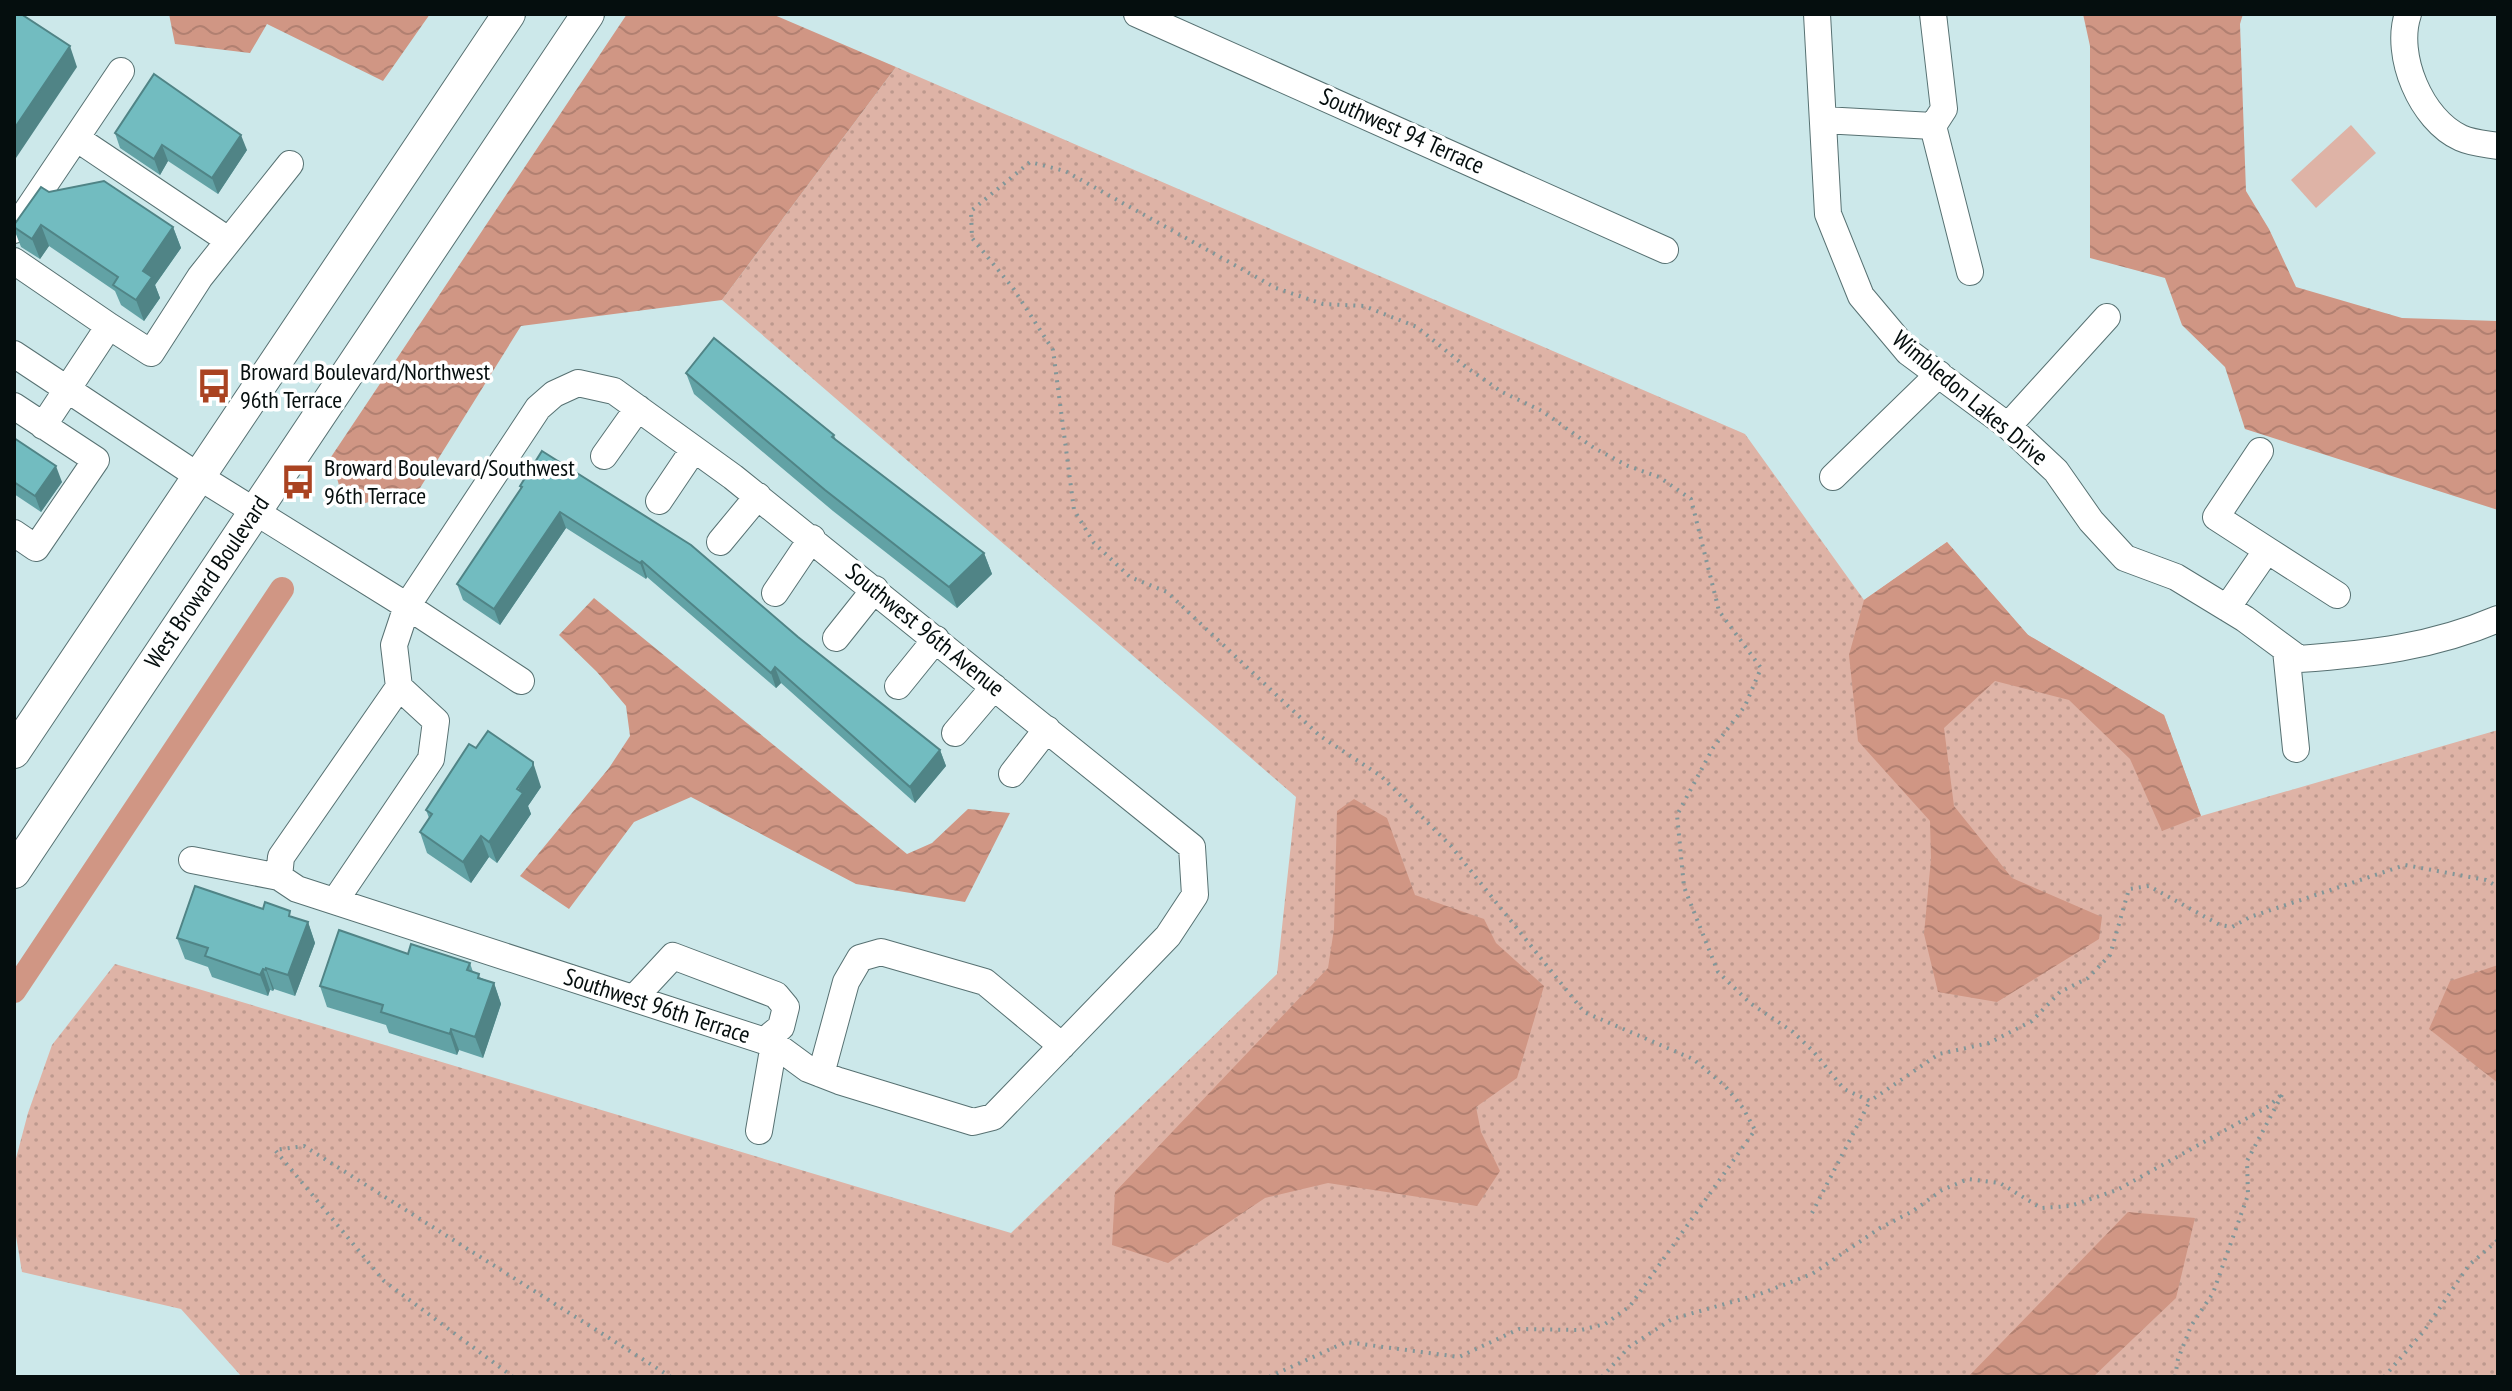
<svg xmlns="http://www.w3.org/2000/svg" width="2512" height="1391" font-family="'PT Sans Narrow',sans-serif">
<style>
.grass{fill:url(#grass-dots)}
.pitch{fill:#deb3a6}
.water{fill:url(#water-waves)}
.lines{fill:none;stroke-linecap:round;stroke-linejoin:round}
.canal{stroke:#d09684;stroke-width:24}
.minor-casing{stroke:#577172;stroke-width:28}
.major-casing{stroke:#577172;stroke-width:34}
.path{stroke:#829698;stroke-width:4;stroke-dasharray:2 6;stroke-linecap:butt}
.minor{stroke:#fff;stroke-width:26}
.major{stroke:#fff;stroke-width:32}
.wall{fill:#62a2a5}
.shaded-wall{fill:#508486}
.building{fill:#72bcc0;stroke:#508486;stroke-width:2}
.labels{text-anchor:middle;stroke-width:7;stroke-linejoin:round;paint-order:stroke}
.street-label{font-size:24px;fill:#050e0e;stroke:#fff}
.poi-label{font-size:24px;fill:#050e0e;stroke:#fff;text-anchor:start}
</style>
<defs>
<pattern id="grass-dots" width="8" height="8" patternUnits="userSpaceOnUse" patternTransform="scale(2)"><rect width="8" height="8" fill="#deb3a6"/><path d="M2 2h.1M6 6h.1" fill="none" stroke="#bd998e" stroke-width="1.8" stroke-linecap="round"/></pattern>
<pattern id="water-waves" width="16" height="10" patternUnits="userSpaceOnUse" patternTransform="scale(2)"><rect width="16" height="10" fill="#d09684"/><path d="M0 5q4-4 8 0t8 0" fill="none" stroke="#b18071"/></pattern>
</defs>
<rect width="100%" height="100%" fill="#cce8ea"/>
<path class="grass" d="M896 67 1745 434 1864 600 1947 542 2028 635 2164 715 2201 816 2498 730V1377H242L181 1309 22 1272 14 1224V1166L28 1113 52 1045 115 964 1011 1233 1277 974 1296 797 722 300Z"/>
<path class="pitch" d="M2351 125 2376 153 2316 208 2291 180Z"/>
<path class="water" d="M169 14H430L383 81 267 24 250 53 175 44Z
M627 14H772L896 67 722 300 521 326 420 488 351 507 344 503 331 457Z
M2083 14H2243L2240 24 2246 191 2269 229 2296 287 2402 318 2498 321V510L2245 429 2225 367 2182 325 2165 278 2090 258V46Z
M1947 542 2028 635 2164 715 2201 816 2162 831 2130 759 2069 700 1995 681 1944 728 1954 806 2012 878 2102 917 2099 939 1997 1002 1938 992 1924 934 1931 859 1930 821 1858 741 1849 655 1864 600Z
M594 598 907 854 932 843 968 809 1010 813 965 902 856 884 691 797 634 822 569 909 520 876 609 768 630 736 626 706 597 672 559 635Z
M1354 799 1387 818 1415 895 1484 919 1496 943 1544 986 1517 1078 1476 1107 1481 1132 1500 1171 1477 1206 1328 1183 1265 1198 1168 1263 1112 1245 1115 1192 1328 968 1334 929 1337 811Z
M2498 965V1083L2429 1029 2450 981Z
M2128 1212 2195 1218 2176 1298 2093 1377H1968Z"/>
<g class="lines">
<path class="canal" d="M14 991 282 589"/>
<g class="minor-casing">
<path id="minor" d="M1137 14 1665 250
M1817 14 1828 214 1861 296 1908 352 2008 426 2056 471 2091 521 2125 558 2176 577 2245 619 2299 659C2370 654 2432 647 2498 619
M2408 14C2394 55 2421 120 2461 138 2472 143 2487 144 2498 146
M121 71 76 138 228 240
M1823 120 1933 126 1944 109 1933 14
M1933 126 1970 272
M14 230 76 138
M14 261 109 326
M14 354 198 476 407 606 521 681
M578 383 614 391 733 477 1192 847 1195 895 1168 936 993 1117 973 1122 839 1081 808 1069 774 1044 297 889 279 877 281 857 399 687 394 645 407 606 538 408 554 394Z
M14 406 96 460 36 548 14 533
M43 426 109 326 151 353 200 277 290 164
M2008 426 2107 317
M2260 451 2216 517 2267 550
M604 456 638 408
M1833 477 1939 374
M659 501 694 449
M720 542 758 496
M775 593 812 538
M2227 608 2267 550 2337 595
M836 638 875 589
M2286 650 2296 749
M898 686 936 639
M955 733 994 687
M1012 774 1047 729
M192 860 279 877
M335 901 431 759 436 721 399 687
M634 998 673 956 776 995 786 1007 781 1027 764 1041
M821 1074 846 982 860 958 881 952 985 982 1062 1046
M759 1131 774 1044"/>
</g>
<g class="major-casing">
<path id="major" d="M14 752 509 14
M14 872 588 14"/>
</g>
<path class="path" d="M1812 1213 1870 1101
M513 1377 384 1281 275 1150 304 1146 671 1377
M1269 1377 1346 1342 1459 1357 1519 1329 1581 1330 1605 1324 1630 1306 1755 1130 1743 1108 1725 1086 1693 1059 1584 1012 1451 846 1381 776 1320 736 1167 592 1130 577 1094 543 1074 510 1053 350 1013 288 972 238 971 211 1030 162 1065 171 1276 288 1323 304 1364 306 1417 327 1466 367 1502 392 1542 411 1594 448 1628 466 1659 477 1691 499 1719 611 1761 668 1745 706 1713 748 1677 815 1684 887 1718 972 1750 1003 1793 1032 1813 1051 1844 1089 1870 1101 1939 1054 1989 1043 2032 1021 2060 992 2088 978 2110 955 2129 889 2149 886 2220 925 2232 927 2250 917 2405 865 2486 880 2498 887
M1602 1377 1629 1347 1672 1319 1760 1294 1812 1274 1880 1228 1913 1211 1942 1190 1968 1179 2000 1183 2041 1208 2070 1206 2117 1190 2269 1106 2283 1093 2247 1161 2248 1195 2213 1293 2191 1326 2178 1359 2175 1377
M2384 1377 2424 1331 2469 1265 2498 1240"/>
<use href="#minor" class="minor"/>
<use href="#major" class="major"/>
</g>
<path class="wall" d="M115 133 247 150 218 194 168 161 160 175 120 148Z
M49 192 173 227 181 248 155 285 160 298 144 321 121 305 115 291 49 246 40 259 21 247 14 229V225Z
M686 373 834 435 836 440 984 553 992 574 957 608 833 511 694 394Z
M14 438 62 482 41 512 14 494Z
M520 486 798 637 940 750 946 766 915 803 781 683 776 688 647 577 646 579 566 528 500 625 463 600 457 584 521 489Z
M541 787 528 806 531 814 497 863 489 857 471 883 427 853 420 832 429 818 426 810Z
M263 909 308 922 315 943 295 996 274 989 273 991 270 990 268 996 212 977 208 967 185 959 177 938Z
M408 954 470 963 473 972 481 978 494 983 501 1004 483 1058 459 1050 457 1055 389 1033 386 1025 327 1007 320 986Z"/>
<path class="shaded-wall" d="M70 46 77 67 14 161V129Z
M241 135 247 150 218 194 212 178Z
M162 145 168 161 160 175 154 159Z
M41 225 49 246 40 259 32 239Z
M173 227 181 248 155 285 160 298 144 321 136 300 143 271Z
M56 466 62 482 41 512 35 496Z
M560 512 566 528 500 625 494 609Z
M984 553 992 574 957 608 949 587Z
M642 561 647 577 646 579 640 563Z
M775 667 781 683 776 688 771 673Z
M940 750 946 766 915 803 910 787Z
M533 762 541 787 528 806 531 814 497 863 489 842Z
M481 836 489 857 471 883 463 862Z
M308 922 315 943 295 996 288 975Z
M266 968 274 989 273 991 266 970Z
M263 969 270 990 268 996 260 975Z
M494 983 501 1004 483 1058 475 1037Z
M451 1029 459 1050 457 1055 450 1034Z"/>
<path class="building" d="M14 14H21L70 46 14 129Z
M154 74 241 135 212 178 162 145 154 159 115 133Z
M104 181 173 227 143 271 152 277 136 300 113 285 118 277 41 225 32 239 14 227V225L41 187 49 192Z
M714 338 834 435 832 437 984 553 949 587 825 490 686 373Z
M14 438 56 466 35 496 14 482Z
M542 451 691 545 798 637 940 750 910 787 775 667 771 673 642 561 640 563 560 512 494 609 457 584 522 487 520 486Z
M488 731 533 762V766L517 789 523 793 489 842 481 836 463 862 420 832 432 814 426 810 469 744 476 748Z
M195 886 263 909 265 902 290 911 289 916 308 922 288 975 266 968V970L263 969 260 975 205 956 208 948 177 938Z
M339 930 408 954 411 944 470 963 467 970 479 974 478 978 494 983 475 1037 451 1029 450 1034 381 1012 383 1005 320 986Z"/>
<defs>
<g id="bus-bare" transform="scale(2.76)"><path d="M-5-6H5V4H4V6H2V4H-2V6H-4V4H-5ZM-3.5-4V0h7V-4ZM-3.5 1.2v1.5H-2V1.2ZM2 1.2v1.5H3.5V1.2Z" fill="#aa4321" stroke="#fff" stroke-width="2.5" paint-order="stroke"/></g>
</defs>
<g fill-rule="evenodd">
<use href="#bus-bare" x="214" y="386"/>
<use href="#bus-bare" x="298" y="482"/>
</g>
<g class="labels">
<g class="street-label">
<text transform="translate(1402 131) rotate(24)" y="8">Southwest 94 Terrace</text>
<text transform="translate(1970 398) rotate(40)" y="8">Wimbledon Lakes Drive</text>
<text transform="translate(207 582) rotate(-56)" y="8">West Broward Boulevard</text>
<text transform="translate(925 630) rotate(39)" y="8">Southwest 96th Avenue</text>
<text transform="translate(657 1006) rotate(18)" y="8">Southwest 96th Terrace</text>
</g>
<g class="poi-label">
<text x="240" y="380">Broward Boulevard/Northwest<tspan x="240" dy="28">96th Terrace</tspan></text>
<text x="324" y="476">Broward Boulevard/Southwest<tspan x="324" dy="28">96th Terrace</tspan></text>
</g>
</g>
<rect width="2512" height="1391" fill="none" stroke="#050e0e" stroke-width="32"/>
</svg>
